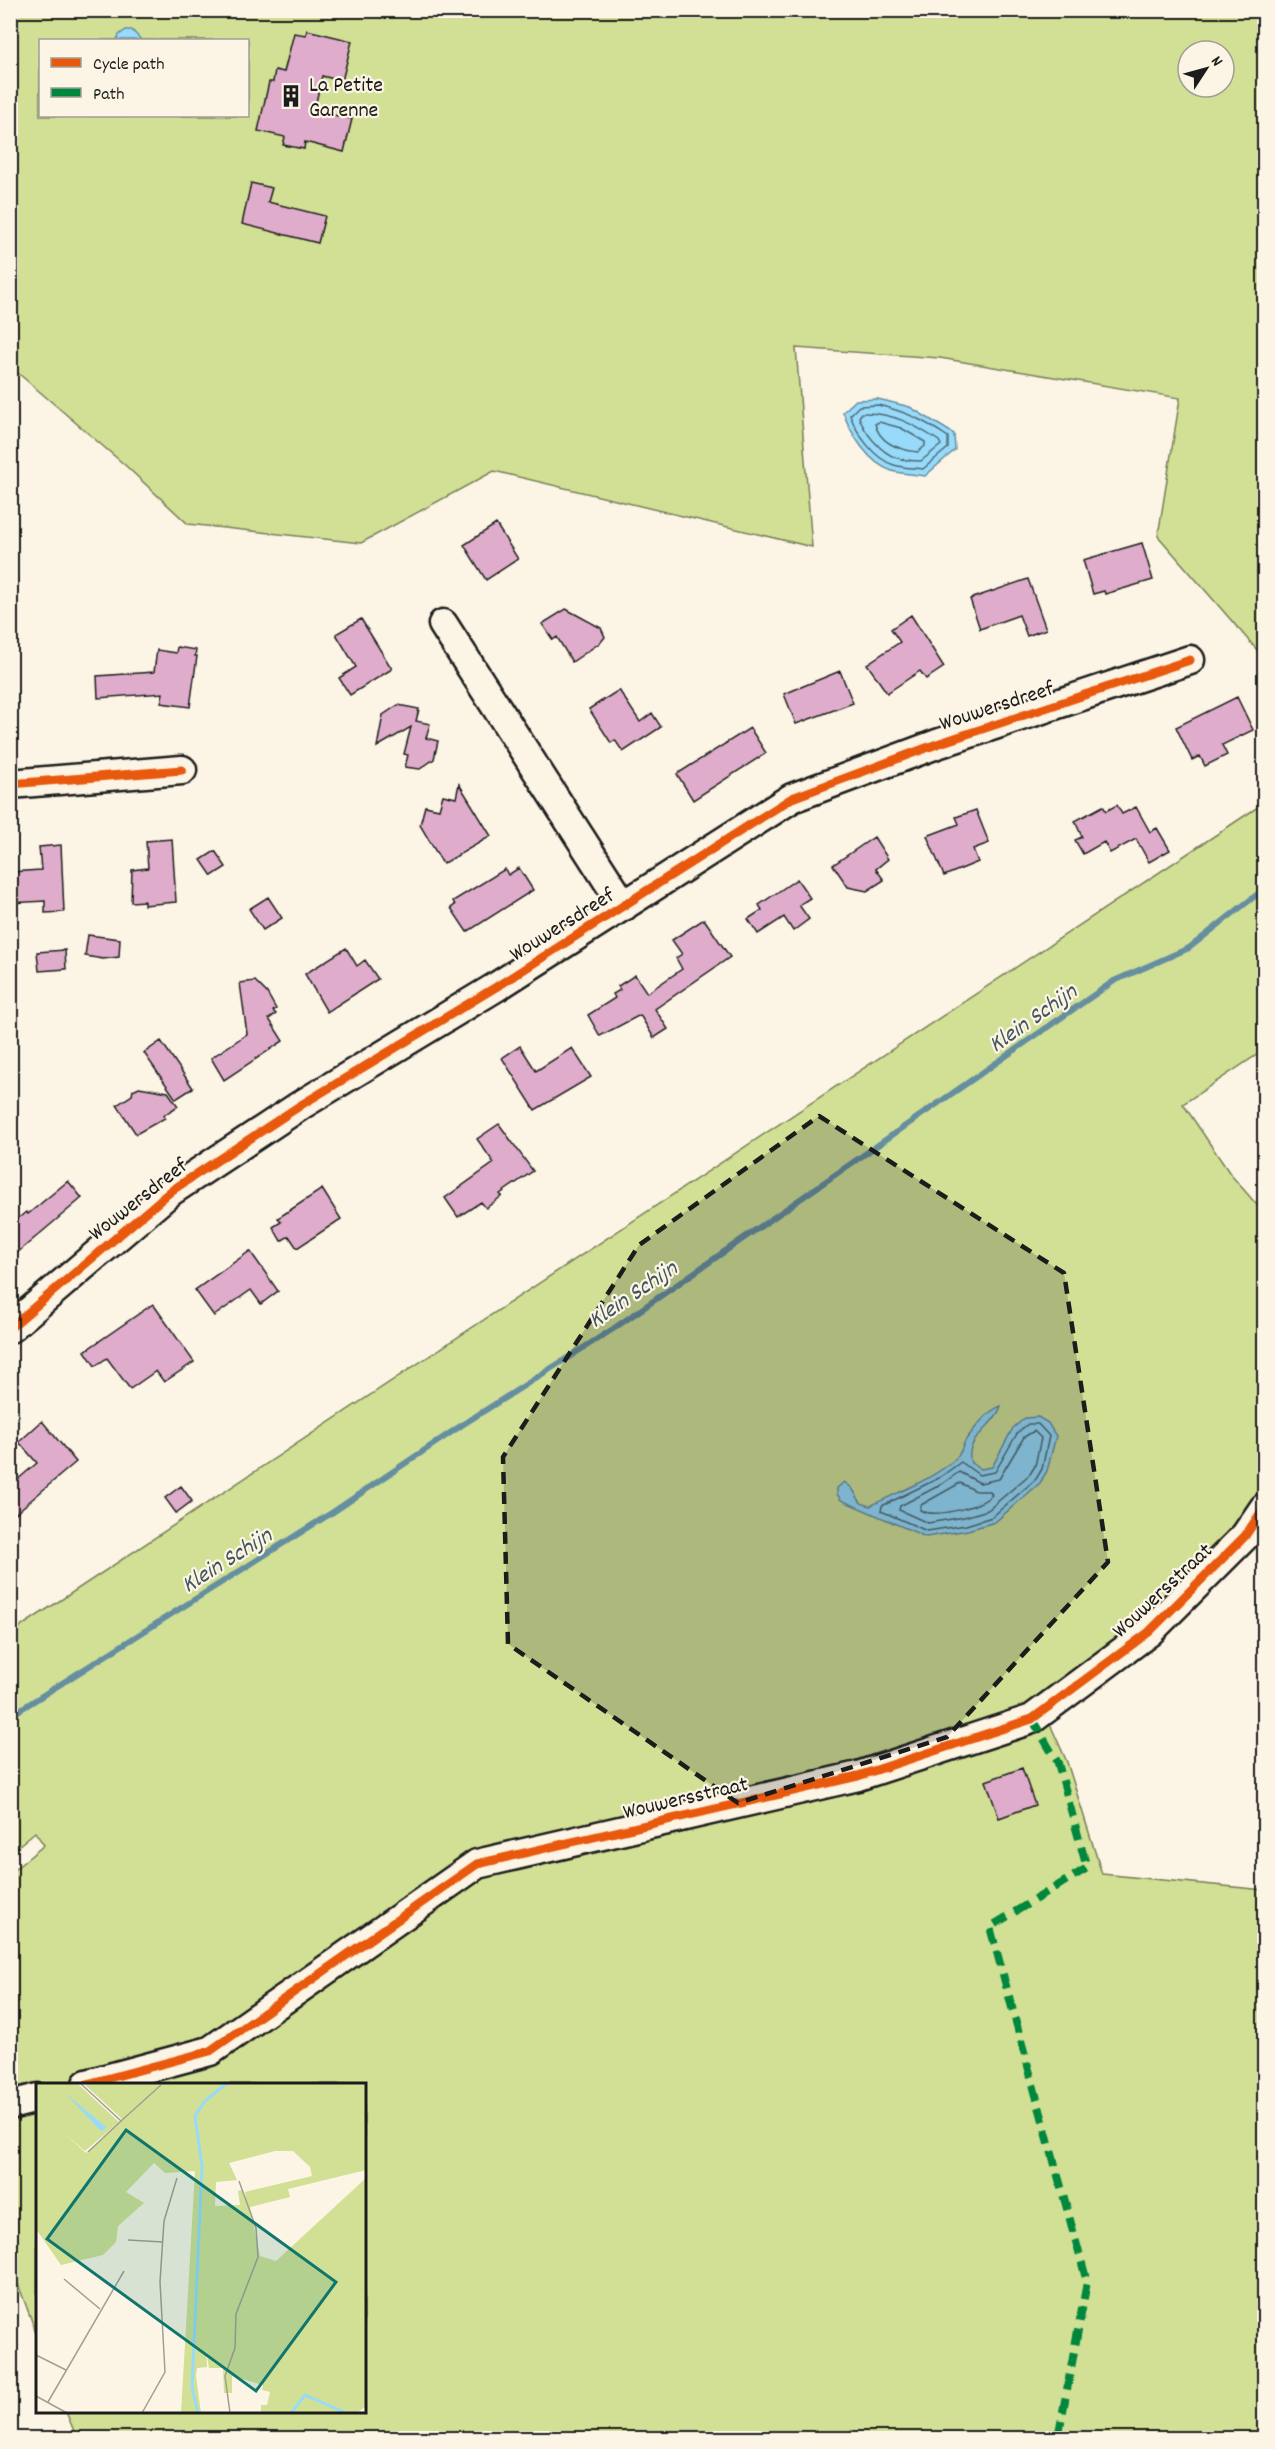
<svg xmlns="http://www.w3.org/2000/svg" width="1275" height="2449" font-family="Dekko,sans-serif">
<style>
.green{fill:#d1e094;stroke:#767e58;stroke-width:1.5;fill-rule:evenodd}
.water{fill:#97daf9;stroke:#668ea1;stroke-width:1.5}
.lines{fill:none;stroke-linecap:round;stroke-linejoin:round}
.shore{stroke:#4d6874;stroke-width:1.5}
.stream{stroke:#668ea1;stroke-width:6}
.building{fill:#dfadcb;stroke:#1c1c1c;stroke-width:1.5}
.minor-casing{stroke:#1c1c1c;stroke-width:33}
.minor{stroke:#fcf5e5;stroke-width:28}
.quiet{stroke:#00873e;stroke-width:8;stroke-dasharray:15 8;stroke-linecap:butt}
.cycleway-casing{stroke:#fcf5e5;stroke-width:13}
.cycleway{stroke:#e8590c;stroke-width:9}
.marked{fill:#1c1c1c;fill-opacity:0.2;stroke:#1c1c1c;stroke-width:4.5;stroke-dasharray:12 8;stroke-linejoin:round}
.labels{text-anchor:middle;stroke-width:4.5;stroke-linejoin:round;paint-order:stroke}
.poi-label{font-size:22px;fill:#1c1c1c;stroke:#fcf5e5;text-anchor:start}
.street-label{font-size:22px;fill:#1c1c1c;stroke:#fcf5e5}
.water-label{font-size:24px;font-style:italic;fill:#41555e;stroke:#fcf5e5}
.inset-river{fill:none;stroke:#97daf9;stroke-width:3}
.inset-road{fill:none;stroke:#a29e95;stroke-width:1.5}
.view{fill:#0f766e;fill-opacity:0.15;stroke:#0f766e;stroke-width:3}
.inset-edge{fill:none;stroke:#1c1c1c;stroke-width:3}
</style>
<rect width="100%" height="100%" fill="#fcf5e5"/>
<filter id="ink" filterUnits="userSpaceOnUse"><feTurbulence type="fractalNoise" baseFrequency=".0167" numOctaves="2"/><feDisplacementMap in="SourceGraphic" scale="12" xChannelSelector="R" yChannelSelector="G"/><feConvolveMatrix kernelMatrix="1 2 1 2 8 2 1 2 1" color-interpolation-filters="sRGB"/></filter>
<g filter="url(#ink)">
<path class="green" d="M11 11H1264V658L1158 536 1180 398 940 358 796 348 812 547 494 471 361 543 188 524 126 466 11 367ZM40 40H248V116H40ZM1188 51H1224V87H1188Z
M1264 803V1050L1183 1104 1231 1175 1264 1213V1522L1154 1642 1050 1724 1067 1762 1102 1874 1264 1890V2438H77L66 2412H364V2084H38L37 2335 11 2265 10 1873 44 1845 35 1832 11 1852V1633Z"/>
<path class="water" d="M126 30H132L141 40H117L119 35Z
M878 399 910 407 954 434 955 450 925 476C914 474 902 474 892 471 868 463 851 434 843 412L856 400Z
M1001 1406C995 1427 963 1438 971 1463L981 1469 992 1467 1013 1428 1025 1418 1038 1417 1048 1423 1056 1436 1047 1471 1040 1483 995 1522 968 1530 926 1537 841 1500 837 1494V1488L844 1482 852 1488 861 1503 870 1506C896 1493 936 1478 956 1458 961 1454 962 1447 965 1441 974 1429 987 1411 1001 1406Z"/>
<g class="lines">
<path class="shore" d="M878 405C907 412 923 420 948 437V448L923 469C914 468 903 468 894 465 874 459 857 434 850 415L859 406Z
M862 413C892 412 915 425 939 441L941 445 921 461C913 461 904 460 897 458 881 453 864 432 859 417Z
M879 422 901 428 925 442V446L918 452C900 450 880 443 875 424Z
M1028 1424H1038L1049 1436 1042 1469 1036 1479 992 1517 966 1525 927 1531 881 1511 882 1506 939 1478 961 1462 979 1475 995 1472 1018 1432Z
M1034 1431 1041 1438 1035 1466 1030 1474 988 1510 964 1517 928 1523 899 1510 900 1506 942 1484 959 1472 980 1483 999 1479 1024 1437Z
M960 1483 976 1491H990L992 1495C979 1507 935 1519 920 1510L921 1505Z"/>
<path class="stream" d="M10 1716 333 1512 462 1425 613 1329 1114 981 1189 948 1264 889"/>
</g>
<path class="building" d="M307 30 352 41 342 81 322 76 314 111 352 119 344 152 305 142 304 149 283 145 285 137 258 131 269 82H273L275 70 284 72 294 33 306 35Z
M251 183 272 188 268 202 325 216 318 243 242 224Z
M496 524 518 559 486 580 464 545Z
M1142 543 1153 580 1105 594 1104 591 1093 594 1083 560Z
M1028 579 1046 629 1027 636 1019 615 980 629 970 599Z
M566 609 601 628 605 637 601 642 572 662 557 637 553 640 542 624Z
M911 615 944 667 926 679 920 671 887 693 867 664 900 642 891 629Z
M361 619 392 669 350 695 339 678 356 667 336 634Z
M177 647 196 650 195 656H197L190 707 161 703 163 693 98 698 97 676 154 672 157 650 176 653Z
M840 671 853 703 796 724 784 694Z
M619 690 640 722 652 713 661 727 623 752 615 740 611 743 589 709Z
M1237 697 1253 730 1222 745 1227 755 1205 766 1200 756 1192 760 1176 727Z
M398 705 419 709 416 721 430 724 426 738 438 741 434 759 420 769 405 767 408 755 404 754 411 727 377 747 383 715Z
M750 728 766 753 693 800 677 774Z
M459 784 491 836 443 864 420 825 425 806 439 809 443 795 456 798Z
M1117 805 1122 814 1136 807 1150 832 1157 828 1170 850 1149 862 1136 839 1110 853 1104 842 1083 854 1075 840 1082 837 1075 821 1103 806 1106 811Z
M976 810 989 843 973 849 978 862 944 876 927 836 959 824 956 817Z
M874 837 888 859 876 869 884 880 867 891 848 887 833 865Z
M172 839 176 902 144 905V901L131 902 132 870 148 868 146 841Z
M61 845 64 912 45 913V901L10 903V872L41 870 39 847Z
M215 851 226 867 212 876 201 860Z
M519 868 533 890 467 932 451 908 455 905 453 901 505 869 508 875Z
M797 879 810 898 799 905 809 919 793 931 784 917 758 934 748 919 762 910 759 905Z
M268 897 282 918 263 930 249 909Z
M704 919 730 957 655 1009 668 1029 654 1038 640 1015 600 1036 588 1015 615 998 613 994 620 990 618 986 635 975 647 993 682 969 676 958 682 954 672 940Z
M88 935 120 939 119 957 103 959 85 956Z
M346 948 357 966 365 960 378 979 327 1012 305 974Z
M65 950 66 969 39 971 37 952Z
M255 981 267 993 276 1009 273 1011 276 1014 269 1019 283 1041 224 1080 211 1058 247 1034 240 983Z
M161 1041 193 1088 176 1099 144 1053Z
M520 1046 536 1071 572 1048 591 1077 535 1110 502 1058Z
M139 1087 168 1092 178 1106 164 1115 165 1118 136 1134 117 1105 132 1095 133 1090Z
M499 1124 533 1171 500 1194 502 1196 486 1208 481 1202 458 1217 445 1198 494 1163 477 1139Z
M68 1181 82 1198 10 1259V1225L26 1212 28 1214Z
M322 1189 341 1219 297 1248 289 1236 281 1241 273 1227 281 1222 278 1218Z
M250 1251 278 1291 261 1304 251 1290 214 1316 195 1290Z
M153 1304 194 1362 164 1382 156 1371 130 1389 107 1358 95 1366 85 1351Z
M42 1421 76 1462 10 1518V1486L37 1463 19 1442Z
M181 1486 192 1501 176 1513 165 1498Z
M1022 1768 1035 1805 999 1818 986 1781Z"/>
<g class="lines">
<g class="minor-casing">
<path id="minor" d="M443 624 624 906
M10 784 182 770
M10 1328 171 1191 301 1105 496 987 792 798 937 744 1190 660
M87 2084 210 2051 477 1864 858 1776 1032 1719 1149 1632 1245 1536 1264 1508
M10 2105 38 2098"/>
</g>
<use href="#minor" class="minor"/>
<path class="quiet" d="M1032 1719 1058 1763 1087 1868 990 1927 1087 2282 1058 2438"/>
<g class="cycleway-casing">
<path id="cycleway" d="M10 784 182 770
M10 1328 171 1191 301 1105 496 987 792 798 937 744 1190 660
M87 2084 210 2051 477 1864 858 1776 1032 1719 1149 1632 1245 1536 1264 1508"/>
</g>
<use href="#cycleway" class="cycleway"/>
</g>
</g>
<path class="marked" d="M819 1116 1064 1273 1108 1562 947 1737 738 1803 508 1644 503 1457 639 1245Z"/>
<defs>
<g id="building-bare" transform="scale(1.8)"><path d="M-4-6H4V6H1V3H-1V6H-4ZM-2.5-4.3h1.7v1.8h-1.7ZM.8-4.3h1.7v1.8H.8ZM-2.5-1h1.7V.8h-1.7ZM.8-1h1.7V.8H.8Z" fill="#1c1c1c" stroke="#fcf5e5" stroke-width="2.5" paint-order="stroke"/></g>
</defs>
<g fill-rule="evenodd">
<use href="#building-bare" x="291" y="96"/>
</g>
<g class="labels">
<g class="poi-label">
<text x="309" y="91">La Petite<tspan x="309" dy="25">Garenne</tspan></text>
</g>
<g class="street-label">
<text transform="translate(996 704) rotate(-18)" y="8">Wouwersdreef</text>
<text transform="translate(561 923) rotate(-32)" y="8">Wouwersdreef</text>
<text transform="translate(137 1198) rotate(-38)" y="8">Wouwersdreef</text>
<text transform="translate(1161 1589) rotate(-43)" y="8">Wouwersstraat</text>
<text transform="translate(685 1796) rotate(-13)" y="8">Wouwersstraat</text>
</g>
<g class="water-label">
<text transform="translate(1032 1017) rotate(-35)" y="8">Klein Schijn</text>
<text transform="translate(632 1293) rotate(-34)" y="8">Klein Schijn</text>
<text transform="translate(226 1559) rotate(-32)" y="8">Klein Schijn</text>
</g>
</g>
<g transform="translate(36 2083)">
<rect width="330" height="330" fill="#fcf5e5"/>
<path d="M0 0H41L83 39 49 68 28 50 50 70 86 36 47 0H330V87L252 106 254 114 214 124 224 173 240 178 330 95V323L321 330H225V322H231L234 309 226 307 227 302 196 293V310H188L187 285H173L170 267 171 284 161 285 160 293 165 330H145L159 88 129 90 118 80 90 109 108 120 82 143 80 159 67 172 25 182 0 146ZM239 68H257L274 84 276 93 209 109 210 116 206 107 202 108 204 122 179 123 180 99 201 97 193 80Z" fill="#d1e094" fill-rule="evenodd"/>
<path d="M30 11 70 44 69 46 65 48Z" fill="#97daf9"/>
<path class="inset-river" d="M162 330 156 304 166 83 159 33 169 18 191 0M255 330 269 312 310 330"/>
<path class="inset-road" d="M44 0 85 38 52 69M85 38 125 2M92 157 127 159M28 196 64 226M0 272 30 287M0 313 31 330M12 319 88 188M106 330 129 289 124 199 128 138 141 95M194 330 189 293 199 265 200 231 222 174 220 145 203 98"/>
<path class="view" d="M90 47 300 199 220 308 11 156Z"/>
<rect width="330" height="330" class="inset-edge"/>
</g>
<rect width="1275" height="2449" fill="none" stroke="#fcf5e5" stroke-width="36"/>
<rect x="18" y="18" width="1239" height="2413" fill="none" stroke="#1c1c1c" stroke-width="2" filter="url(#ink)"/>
<rect x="39" y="39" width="210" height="78" fill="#fcf5e5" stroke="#a29e95" stroke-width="1.5"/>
<rect x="51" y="58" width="30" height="9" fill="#e8590c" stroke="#a29e95" stroke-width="1.5"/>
<text x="93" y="69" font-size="18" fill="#1c1c1c">Cycle path</text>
<rect x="51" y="88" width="30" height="9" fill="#00873e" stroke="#a29e95" stroke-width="1.5"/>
<text x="93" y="99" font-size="18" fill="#1c1c1c">Path</text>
<g transform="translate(1206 69) rotate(54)"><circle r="28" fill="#fcf5e5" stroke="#a29e95" stroke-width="1.5"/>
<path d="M0-4.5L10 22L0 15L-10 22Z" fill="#1c1c1c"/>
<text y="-9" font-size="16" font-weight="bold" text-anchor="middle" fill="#1c1c1c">N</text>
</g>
</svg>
